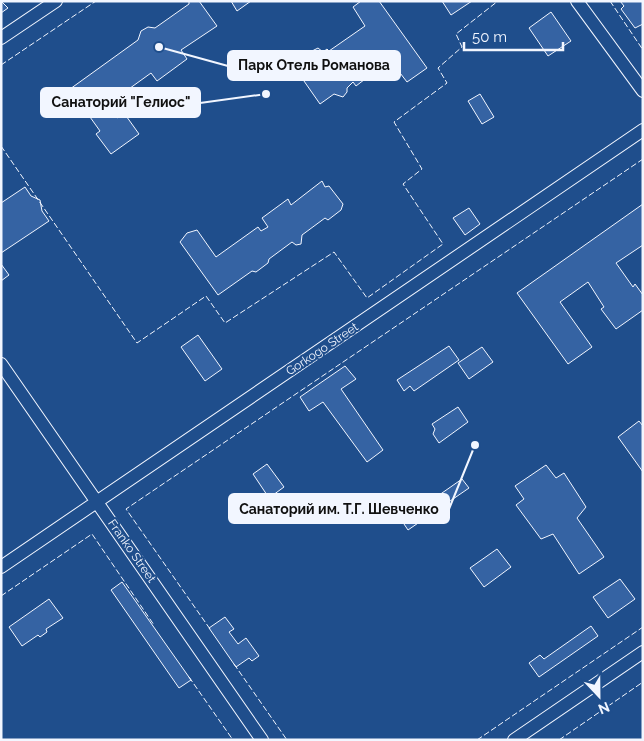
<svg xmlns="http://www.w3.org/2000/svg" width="644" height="741" font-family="Raleway,sans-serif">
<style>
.building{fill:#3563a3;stroke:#f2f6ff}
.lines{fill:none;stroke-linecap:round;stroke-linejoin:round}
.minor-casing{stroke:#f2f6ff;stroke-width:14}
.minor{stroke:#1f4e8c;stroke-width:12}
.fence{stroke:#f2f6ff;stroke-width:1;stroke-dasharray:6 2.5;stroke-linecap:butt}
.labels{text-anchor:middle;stroke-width:4;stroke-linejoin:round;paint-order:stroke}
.street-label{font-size:12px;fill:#f2f6ff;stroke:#1f4e8c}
.leader{fill:none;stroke:#f2f6ff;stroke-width:2}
.callout-dot{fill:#f2f6ff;stroke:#1f4e8c;stroke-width:2}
.callout{fill:#f2f6ff;stroke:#f2f6ff;stroke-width:2}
.callout-label{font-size:14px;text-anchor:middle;font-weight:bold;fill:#111}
</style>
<rect width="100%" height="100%" fill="#1f4e8c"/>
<path class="building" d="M1 1 8 8 1 13Z
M189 1H199L217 26 181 50 187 59 157 81 151 73 108 104 117 118 124 113 139 134 111 154 96 134 100 131 70 89 138 40 141 31 148 27 155 28 189 4Z
M231 1H251L237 11Z
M361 1H379L427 68 407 82 390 60 356 86 353 82 347 88V92L343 97 334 94 320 104 297 71 311 60 312 51 318 48 323 52 327 49 329 51 365 26 353 7Z
M442 1H472L451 15Z
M620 1H643V24L635 28 621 9 624 6Z
M551 12 571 41 548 56 529 28Z
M480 94 494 117 482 124 468 101Z
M322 181 325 187 329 186 343 204 341 210 328 220 325 218 302 235 301 244 296 245 292 242 269 259 268 263 256 272 252 271 218 295 180 242 187 233 197 230 216 257 258 227 261 231 268 227 262 218 288 199 291 205Z
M25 187 31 196 40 200 42 211 49 221 1 253V203Z
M643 204V245L616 263 633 287 635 284 643 295V310L616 329 601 309 604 307 588 282 560 302 592 347 568 364 517 293Z
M469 208 480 224 465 235 453 218Z
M1 264 9 275 1 281Z
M198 335 222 369 205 381 181 347Z
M449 346 459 360 414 391 410 386 404 391 397 380Z
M482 347 493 362 469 379 458 363Z
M345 366 356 379 341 389 383 450 367 462 323 402 309 411 300 397Z
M458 407 468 422 439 443 433 434 435 429 432 424Z
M639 421 643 426V472L618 437Z
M267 464 284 487 269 498 253 474Z
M546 465 556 478 564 473 586 507 577 518 604 557 579 574 553 534 541 539 516 505 524 499 515 486Z
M462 479 469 488 408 530 402 521Z
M497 549 511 567 484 587 470 568Z
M620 579 635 599 608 618 593 597Z
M122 582 191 680 179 688 111 590Z
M49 599 63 618 46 629 47 632 40 637 38 635 22 646 9 627Z
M225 617 234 629 229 632 238 644 246 638 259 656 252 661 249 658 236 667 209 628Z
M591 626 598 636 539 677 529 663 540 655 544 659Z"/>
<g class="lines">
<g class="minor-casing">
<path id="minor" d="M577 1 643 91
M1 38 56 1
M1 364 262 740
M1 567 643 130
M514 740 643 652"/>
</g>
<use href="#minor" class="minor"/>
<path class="fence" d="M610 1 643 50
M1 65 96 1
M1 146 137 343 206 296 225 323 334 252 367 298 443 244 403 184 422 169 394 122 447 83 438 68 462 47 456 34 498 1
M1 596 92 534 154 625
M210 629 126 509 643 159
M234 664 287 740
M189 677 233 740
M477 740 643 627
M559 740 643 682"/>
</g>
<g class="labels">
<g class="street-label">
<text transform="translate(322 349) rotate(-34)" y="4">Gorkogo Street</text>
<text transform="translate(132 551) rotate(55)" y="4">Franko Street</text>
</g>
</g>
<path class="leader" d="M159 47L228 66M266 94L200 103M475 445L449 509"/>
<g class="callout-dot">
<circle cx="159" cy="47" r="5"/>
<circle cx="266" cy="94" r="5"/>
<circle cx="475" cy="445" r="5"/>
</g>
<g class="callout">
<rect x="228" y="51" width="172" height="29" rx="5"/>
<rect x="41" y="88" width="159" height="29" rx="5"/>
<rect x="229" y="494" width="220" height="29" rx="5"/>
</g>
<g class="callout-label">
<text x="314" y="70">Парк Отель Романова</text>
<text x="121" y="107">Санаторий "Гелиос"</text>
<text x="339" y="514">Санаторий им. Т.Г. Шевченко</text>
</g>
<rect width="644" height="741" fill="none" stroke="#f2f6ff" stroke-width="5"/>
<g transform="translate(599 696) rotate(158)" stroke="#1f4e8c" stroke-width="4" paint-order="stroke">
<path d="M0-4L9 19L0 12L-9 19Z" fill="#f2f6ff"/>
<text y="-8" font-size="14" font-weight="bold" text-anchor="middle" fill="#f2f6ff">N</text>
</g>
<path d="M464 42v8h99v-8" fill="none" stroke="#f2f6ff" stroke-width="2.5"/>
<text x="472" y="42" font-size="15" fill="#f2f6ff" stroke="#1f4e8c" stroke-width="4" paint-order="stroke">50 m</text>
</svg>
